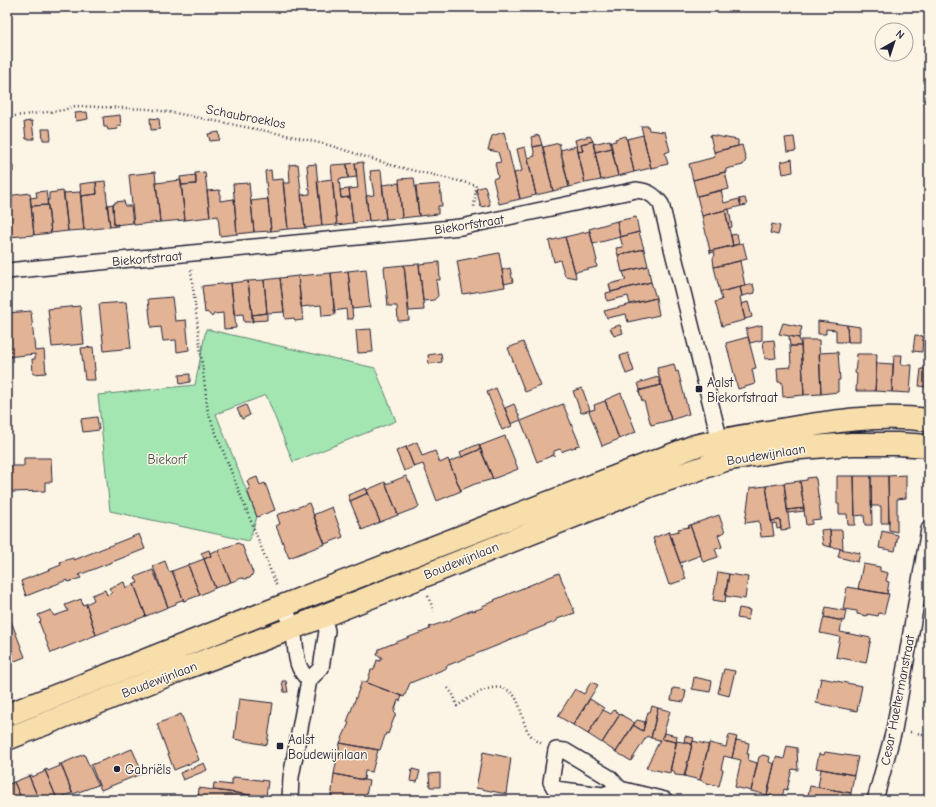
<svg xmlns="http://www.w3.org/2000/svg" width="936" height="807" font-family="'Comic Neue',sans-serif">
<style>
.green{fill:#a3e6b1;stroke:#628476}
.building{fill:#e3b395;stroke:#22223b}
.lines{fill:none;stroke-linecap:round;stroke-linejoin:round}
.street-casing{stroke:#22223b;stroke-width:18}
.primary-casing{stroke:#22223b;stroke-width:25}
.path{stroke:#22223b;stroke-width:2.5;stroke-dasharray:1 3;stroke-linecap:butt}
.street{stroke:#fcf5e5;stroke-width:15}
.primary{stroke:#f8deab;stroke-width:22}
.poi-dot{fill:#22223b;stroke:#fcf5e5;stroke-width:1.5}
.labels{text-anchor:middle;stroke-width:3;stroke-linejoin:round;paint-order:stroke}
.street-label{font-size:13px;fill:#22223b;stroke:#fcf5e5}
.poi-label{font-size:13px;fill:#22223b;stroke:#fcf5e5;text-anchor:start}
.park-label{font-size:13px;fill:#425358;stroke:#fcf5e5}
</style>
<rect width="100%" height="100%" fill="#fcf5e5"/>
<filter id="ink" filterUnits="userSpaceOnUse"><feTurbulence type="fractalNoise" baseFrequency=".025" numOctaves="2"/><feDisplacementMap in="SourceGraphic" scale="8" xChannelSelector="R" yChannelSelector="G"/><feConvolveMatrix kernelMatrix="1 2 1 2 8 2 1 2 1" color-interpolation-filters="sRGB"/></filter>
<g filter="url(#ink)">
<path class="green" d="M206 329 375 368 396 421 293 462 266 395 216 414 257 517 249 541 110 511 98 395 195 385Z"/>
<path class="building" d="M87 112 88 119 76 121 75 113Z
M120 115 121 126H117L118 129 108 130 107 127H104L103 117Z
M150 118 159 119 160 129 151 130Z
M32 121 34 139H26L24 122Z
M641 126H648L649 130 665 132 670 151 665 153 668 164 651 168Z
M42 129H50L51 140H43Z
M219 132 220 140 210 141 208 134Z
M504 132 520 199 499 204 493 179 498 177 495 163 501 162 498 152 488 150 492 136Z
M539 135 542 145 533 147 531 137Z
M643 135 651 168 634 172 627 139Z
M710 135 738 140V146L714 152Z
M590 136 593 141 581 144 583 151 578 152 575 140Z
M626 136 634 172 618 176 610 142 616 141 615 139Z
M794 137 796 151 787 152 785 138Z
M610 140 612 148 595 152 593 144Z
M593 141 601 180 585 183 578 152 583 151 581 144Z
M559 143 569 187 553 191 543 147Z
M542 145 553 191 536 195 528 158 535 156 533 147Z
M742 145 746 160 743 165 726 169V172H725L693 180 689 164 715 157 714 152Z
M577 146 585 183 569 187 560 150Z
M525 147 536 195 520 199 514 173 522 171 517 149Z
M612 148 618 176 601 180 595 152Z
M7 157H10L11 166H13V172H7Z
M792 159 793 172 783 174 781 162Z
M363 162 369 221 353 223 349 189 358 188 355 163Z
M355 163 357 177 348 178 347 164Z
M298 164 305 228 288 229 283 183H290L289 165Z
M316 164 322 226 305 228 301 195 310 194V190H309L307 165Z
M347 164 348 178 339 179 341 198 350 197 353 223 337 225 331 165Z
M271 170 272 180 283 179 288 229 271 231 265 171Z
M381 170 386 219 369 221 366 196 374 195 370 171Z
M155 172 160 222 134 225 129 175Z
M205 172 210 217 185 220 181 185 196 184 195 173Z
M725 172 729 189 697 196 693 180Z
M196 175V184L181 185 180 177Z
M414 178 419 216 402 218 399 179Z
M332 179 337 225 322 226 317 181Z
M181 180 185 220 160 222 156 183Z
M105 181 110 227 84 230 81 196 97 194 96 182Z
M96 182 97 194 81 196 80 184Z
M249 183 254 232 237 234 233 184Z
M399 183 402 218 386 219 382 185Z
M440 184 442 206H438V214L419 216 416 186Z
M485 186 490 205 481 207 476 189Z
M349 189 350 197 341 198 340 190Z
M220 190V201L234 199 237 234 220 236 218 216 210 217 207 191Z
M721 190 724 203 739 199 741 206 702 216 697 196Z
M46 191 48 205 31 206 30 198 37 197 36 192Z
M63 191 68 231 51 233 47 200H49V193Z
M80 192 84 230 68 231 64 193Z
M30 193 34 235 9 237 7 219V196Z
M745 198 747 205 741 206 739 199Z
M268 199 271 231 254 232 251 201Z
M124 201 125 206H131L133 223 114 225 113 204H115V202Z
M113 204 114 225 118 224V226L110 227 107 205Z
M48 205 51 233 34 235 31 206Z
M729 209 732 227 729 228 725 210Z
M725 210 733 246 710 251 702 216Z
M636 217 639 232 620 237 617 221Z
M617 221 620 237 593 244 589 229Z
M772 224 780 226 778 235 770 233Z
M590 231 597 261H596L597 267 575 272 565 237Z
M639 232 644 249 618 255 616 248 623 247 620 237Z
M737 234 739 244 733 246 731 235Z
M565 237 575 272 576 278 565 276 560 260 554 262 549 241Z
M743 243 747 259 714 267 713 258 715 255 714 252 710 253V251Z
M644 249 648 266 622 272 618 255Z
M499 253 505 287 463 294 457 261Z
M740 261 745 286 720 292 714 267Z
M439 262 440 280H436L438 296 434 300 423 301 419 264Z
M419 264 424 310 409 311 404 265Z
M404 265 409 320 398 321 397 306H388L384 267Z
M648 266 651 282 611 292 609 284 626 280 623 272Z
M510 268 513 282 504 284 502 270Z
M366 269 370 307 352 309 348 271Z
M348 271 353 319H347L346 309 334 311 331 273Z
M331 273 335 315 322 316 321 305 301 307 298 276Z
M298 276 303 320 295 321 294 318 285 319 280 278Z
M280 278 284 312 267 313 264 280Z
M264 280 267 313 252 315 248 281Z
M248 281 253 322H244L243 314 234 315 231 283Z
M651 282 656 298 630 304 628 296 607 301 606 293Z
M231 283 236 328 224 329 223 313 214 314 212 317 207 312 205 313 202 286Z
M753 284 755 293 742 296 740 287Z
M740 287 742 296 740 297 745 320 722 326 715 302 722 300 720 292Z
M172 297 175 321 186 320 189 350 177 352 176 340 163 341 161 327 151 328 148 299Z
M656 298 659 315 628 322 626 314 607 318 604 311Z
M126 302 131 348 104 351 99 304Z
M748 302 752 317 745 319 741 304Z
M80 306 84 344 52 347 48 309Z
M31 311 35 351 44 350 46 373 33 374 32 359H35V354L7 357V313Z
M267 313V320L252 321V315Z
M818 321 847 325 848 342H836V330L826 329V334H818Z
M783 323 802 327 799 338 779 334Z
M620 325 623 333 614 336 610 328Z
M762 325V340L750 343 746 329Z
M847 325 860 327V342H848Z
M371 329 373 352 358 353 356 330Z
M915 335 923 336 922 352 913 351Z
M789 336 799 338 801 346H790Z
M748 337 756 368 752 369 755 384 738 389 726 343Z
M774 340 776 358 765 359 763 341Z
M801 340H819L821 394 804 395Z
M523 342 541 386 525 392 508 348Z
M790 346H801L804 395 783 397 782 382H778L777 368 791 367Z
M93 347 95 371H94L95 380H85L81 348Z
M838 352 840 380H838V392L821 394 819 353Z
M441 353 442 362 429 364 428 355Z
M628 353 634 371 626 374 620 356Z
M857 354H877L875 391H856L857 374 855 373Z
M894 355H902L901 365H912L910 393 892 392Z
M877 363 893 364 892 392 875 391Z
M674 364 676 372 678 371 689 414 671 420 657 368Z
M929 367V395H926Z
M921 369H929L927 387 919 386Z
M190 374V382L180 384 179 375Z
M658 377 661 385 640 390 638 383Z
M661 385 671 420 651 425 644 401H642L639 391Z
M496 388 512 426 502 430 487 392Z
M582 388 590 410 581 413 573 391Z
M621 393 636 432 619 439 605 400Z
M605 401 619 439 602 446 589 411 595 409 594 405Z
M514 404 521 420 511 424 505 408Z
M563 404 580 445 575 446 576 448 575 447 563 451V452L560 449 554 451V456L553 455 542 460V461L541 460 537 462 521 421Z
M246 405 250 415 242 419 237 409Z
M97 417 99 430 83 432 81 419Z
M505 436 518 469 493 479 479 446Z
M417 442 422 456 435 451 440 463 448 459 461 491 437 501 423 464 414 467 406 447Z
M479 444 481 449 462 457 460 452Z
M406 447 414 467 404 471 396 451Z
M481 449 493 479 475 484 461 490V491L449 462Z
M24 458H51L52 482H45V491L11 492 10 479 7 480V466H24Z
M906 475V498L897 499V532L889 530 888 476Z
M406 476 409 482H410L419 507 398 515 386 484Z
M837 476H854L855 525H848L847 514H839V504H837Z
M854 476H871L872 525H865L864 515 855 516Z
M871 476H888L889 523H881V506H871Z
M257 477 260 485 265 483 275 510 257 517 247 490 250 489 247 481Z
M815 477V479H816L821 519 812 520V524L806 525 800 481 807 480V478Z
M800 481 804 508 787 510 784 483Z
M385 482 398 515 380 522 367 490Z
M784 483 790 529 781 530 780 520 771 521 766 486Z
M766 486 774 536 761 537 759 521 745 523 750 488Z
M366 488 368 493 350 501 348 495Z
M368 493 380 522 362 530 350 501Z
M309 503 325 544 289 558 276 526 280 524 277 515Z
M332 507 343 537 325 544 313 515Z
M804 508V511L788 513 787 510Z
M719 515 725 532 718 535 722 547 715 549 718 557 703 562 690 525Z
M780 520 781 528 777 529 776 523 772 524 771 521Z
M690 525 701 555 680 563 669 532H671V533L679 531 678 529 689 527 688 526Z
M830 529V530L831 547 823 545 821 530Z
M830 530H842L843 549 831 547Z
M882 531 898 535 895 551 879 548Z
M669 532 686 579 669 585 653 538Z
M139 534 145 549 79 575 81 578 68 582 67 580 26 596 21 581 61 565 60 562 73 558 74 560Z
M238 543 242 545 253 573 250 578 245 579 242 578 231 582 218 550Z
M840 549 860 553 858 562 838 557Z
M209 550 211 556 204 559 201 553Z
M218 550 231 582 215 588 204 559 211 556 210 553Z
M204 559 215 588 200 595 188 565Z
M165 561 169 572 172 571 184 601 182 600 176 602V604L168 607 153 566Z
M863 564 880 567V571L888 573 886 581 889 582 887 594 858 589Z
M188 565 200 595 184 601 172 571Z
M153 570 168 607 146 616 134 584 138 583 135 577Z
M718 572 729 574 725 602 713 600Z
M559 573 575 613 557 619V621L511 639V640L446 666 447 668 410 683 404 697 367 683 371 670H374L377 660 380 661 382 657 377 655 379 649 430 629 429 627 451 620V619L472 610 473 611 482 608V606L495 601 494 600Z
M729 574 748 577 745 599 725 596Z
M124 582 126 588 134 584 146 616 96 635 86 604 94 600 92 595 105 590 107 595 112 593 109 588Z
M847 587 889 594 884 614 879 613 878 616 867 614V616L857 614V611L843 609Z
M81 599 83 605 86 604 96 635 51 653 39 622 41 621 38 615 51 610 54 616 68 611 65 605Z
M826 607 846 611 844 621 824 617Z
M739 608 750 610 748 620 737 618Z
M824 617 842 621 840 632 871 638 866 663 836 657 840 637 820 633Z
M11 621 25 657 7 664V622Z
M724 669 735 671 729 696 718 693Z
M694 677 712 681 710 692 692 689Z
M821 678 862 686 857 711 816 703Z
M282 681H286L288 692H284Z
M362 681 402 696 400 701 398 700 394 712 396 713 388 734 386 733 380 750 340 743 349 723 347 722Z
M591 682 598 685 573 725 558 716 575 689 584 694Z
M673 688 686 690 684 702 671 700Z
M239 699 273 703 267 745 234 739Z
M590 699 604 708 588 734 573 725Z
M652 706 658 708 651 738 647 736 631 761 616 752 633 725 643 731 648 712H650Z
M658 708 670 711 662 739 676 742 670 773 646 768 660 740 651 738Z
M603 710 611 714 614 710 620 714 602 743 588 734Z
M181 714 199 760 174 770 157 724Z
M620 714 635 723 616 752 602 743Z
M637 720 645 722 643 731 633 725Z
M664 733 677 736 676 742 662 739Z
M729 735 737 737 736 740 732 758 724 756 721 769 723 770 719 786 703 782V781L700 780 709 743 726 747Z
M685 736 694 738 692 744 684 742Z
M736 740 749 743 747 754H749L748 760 757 763 751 791 735 787 741 760 732 758Z
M677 741 692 744 685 776 675 775 674 771 670 770Z
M693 741 709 745 700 780 684 776Z
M340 743 378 750 372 772 365 771 364 780 334 774Z
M787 746 797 748 798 770 792 769 787 790 784 789 782 798 767 795 776 757 784 759Z
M132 749 143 773 101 790 91 765Z
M483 752 511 758 506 794 476 788Z
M825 752 858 757 854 775 816 768 819 754 824 755Z
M84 754 98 785 73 794 61 764Z
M763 755 770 757 769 762 774 764 767 795 751 791 759 757Z
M204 763 207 770 183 780 180 773Z
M59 764H61L72 793 57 799 45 770 47 769 48 771 60 766Z
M412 769 420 771 417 782 410 781Z
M821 769 854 775 851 793 818 787Z
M44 770H45L57 799 53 800H39L29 776 32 775V777L44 772Z
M440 773V787H430L429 774Z
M334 774 369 781 365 800H331Z
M29 776 39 800H22L14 782Z
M234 777 268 781 266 797 213 790 214 783 232 785V779H234Z
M14 782 22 800H7V785Z
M810 786 851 793 850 800H807Z
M199 788 266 797V800H198Z"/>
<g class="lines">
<g class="street-casing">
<path id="street" d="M7 271 461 227 636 190C648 191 654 195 661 204L722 449
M284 606C287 613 290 620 292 627 298 647 292 665 309 680
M620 789 610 778 565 751 556 750 551 782 555 789 603 795 620 789 665 800
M290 800 291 777 309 680 321 668 327 631 323 615
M875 800 894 730 929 529"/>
</g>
<g class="primary-casing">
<path id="primary" d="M7 715 318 592 695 446C725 439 755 434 786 429 835 421 879 414 929 420
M7 739 188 667 293 628 652 485 725 460 788 449 852 444H898L929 446"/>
</g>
<path class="path" d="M7 117 64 110 75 106 149 109 180 114 291 136 332 146 394 166 476 185 474 208
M191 270 208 413 277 587
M428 596 434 611
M448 688 454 696 457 706C471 697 489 683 505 689 528 698 515 731 541 743
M910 732 929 735"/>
<use href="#street" class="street"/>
<use href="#primary" class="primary"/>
</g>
</g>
<g class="poi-dot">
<rect x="695" y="385" width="8" height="8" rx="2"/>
<rect x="276" y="742" width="8" height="8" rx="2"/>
<circle cx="117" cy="769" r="4"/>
</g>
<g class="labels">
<g class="street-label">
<text transform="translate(246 116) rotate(11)" y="5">Schaubroeklos</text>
<text transform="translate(469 224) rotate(-9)" y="5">Biekorfstraat</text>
<text transform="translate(147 258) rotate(-5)" y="5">Biekorfstraat</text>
<text transform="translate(766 454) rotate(-9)" y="5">Boudewijnlaan</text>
<text transform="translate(461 560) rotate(-22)" y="5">Boudewijnlaan</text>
<text transform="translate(159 679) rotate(-21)" y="5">Boudewijnlaan</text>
<text transform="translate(897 700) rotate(-79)" y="5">Cesar Haeltermanstraat</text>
</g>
<g class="poi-label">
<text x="707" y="387">Aalst<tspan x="707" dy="15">Biekorfstraat</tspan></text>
<text x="288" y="744">Aalst<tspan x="288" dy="15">Boudewijnlaan</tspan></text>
<text x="125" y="774">Gabriëls</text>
</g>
<g class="park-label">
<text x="167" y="464">Biekorf</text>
</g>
</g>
<rect width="936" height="807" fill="none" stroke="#fcf5e5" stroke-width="24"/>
<rect x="12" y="12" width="912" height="783" fill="none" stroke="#22223b" stroke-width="1.5" filter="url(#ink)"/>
<g transform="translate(894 42) rotate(39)"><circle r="19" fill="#fcf5e5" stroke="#a5a1a1"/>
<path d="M0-3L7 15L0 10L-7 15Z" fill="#22223b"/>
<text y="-6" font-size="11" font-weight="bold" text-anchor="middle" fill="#22223b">N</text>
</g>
</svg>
